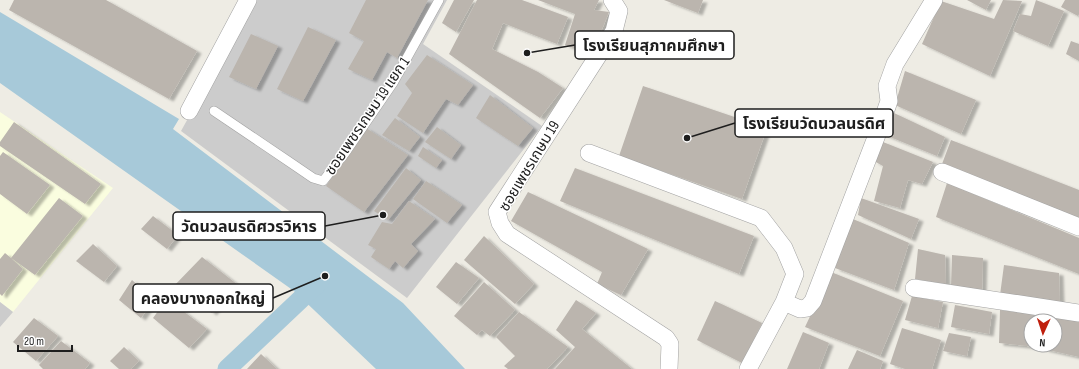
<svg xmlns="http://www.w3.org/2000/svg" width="1079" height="369" font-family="'Sofia Sans Condensed','Noto Sans Thai',sans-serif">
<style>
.education{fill:#fafddf}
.religious{fill:#ccc}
.water{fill:#a7c9d9}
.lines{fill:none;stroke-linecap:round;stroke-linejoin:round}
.canal{stroke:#a7c9d9;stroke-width:19}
.building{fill:#bbb5ae;filter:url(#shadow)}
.lane-casing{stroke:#a2a2a2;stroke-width:10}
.street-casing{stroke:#a2a2a2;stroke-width:18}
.lane{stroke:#fff;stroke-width:9}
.street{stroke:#fff;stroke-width:17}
.labels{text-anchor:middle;stroke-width:3;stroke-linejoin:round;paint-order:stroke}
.street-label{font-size:15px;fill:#1e1e1e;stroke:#fff}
.leader{fill:none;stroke:#1e1e1e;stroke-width:1.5}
.callout-dot{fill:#1e1e1e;stroke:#fff;stroke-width:1.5}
.callout{fill:#fff;stroke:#1e1e1e;stroke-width:1.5}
.callout-label{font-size:16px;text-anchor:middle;font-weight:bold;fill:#1e1e1e}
</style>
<defs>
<filter id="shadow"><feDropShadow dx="4.5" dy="2.5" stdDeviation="1" flood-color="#0004"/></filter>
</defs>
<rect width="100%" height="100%" fill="#eeece4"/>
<path class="education" d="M0 112 113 188 13 312 0 302Z"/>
<path class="religious" d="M254 0H447L423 44 542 126 407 298 181 131Z
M0 302 13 312 0 327Z"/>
<path class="water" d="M0 12 179 119 173 129 403 303 465 369H376L294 291 0 83Z"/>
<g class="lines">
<path class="canal" d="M227 369 320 281"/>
</g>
<path class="building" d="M14 0H106L197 51 169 99 9 10Z
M366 0H428L397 58 387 52 372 80 348 69 364 41 349 33Z
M454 0H474L456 32 442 23Z
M477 0H522L568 17 557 44 503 23 492 49 538 72 563 88 540 118 449 54Z
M538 0H599L594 10 609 12 598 39 588 33 583 51 565 45 575 14Z
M664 0H703L698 13Z
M967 0H991L986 10Z
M1003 0 1022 1 990 76 922 44 941 1 994 19Z
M1036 0 1064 11 1048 46 1013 31 1020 14 1031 16Z
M1065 0H1079V14L1078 16 1061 7Z
M308 27 336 40 303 101 277 89Z
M251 34 278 46 256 89 229 77Z
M1071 41 1079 44V61L1066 54Z
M427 55 473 85 458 105 446 99 423 133 397 116 412 93 405 84Z
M905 71 976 100 961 134 895 105Z
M643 86 767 128 742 199 619 156Z
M490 95 533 128 518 146 476 118Z
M894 113 945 137 937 156 885 135Z
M395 118 420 137 409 151 382 135Z
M14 122 101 184 85 204 0 146V142Z
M437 127 461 145 451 159 425 142Z
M366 128 408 155 364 212 326 186Z
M951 140 1079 190V219L942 164Z
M883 142 933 162 922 184 908 180 900 208 874 201 883 166 874 161Z
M423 147 442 160 436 168 418 156Z
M3 152 50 185 27 214 0 194V156Z
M406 168 421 180 388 220 374 211Z
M575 168 754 236 739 274 560 201Z
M426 181 462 205 447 223 413 199Z
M947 183 1079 238V274L936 217Z
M528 192 648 249 621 295 597 284 602 272 511 221Z
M59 198 83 216 35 275 11 258 23 269 2 296 0 294V259L5 253 11 258Z
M861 198 919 219 911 239 858 215Z
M409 201 435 219 411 244 418 251 403 268 395 261 389 269 371 257 376 249 368 245 382 222 392 224Z
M153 216 178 235 167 249 141 229Z
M853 219 909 243 894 290 835 268Z
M484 236 534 284 515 304 464 260Z
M93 244 117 266 104 282 76 261Z
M918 249 945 255 946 284 915 279Z
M952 255 983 258 982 292 951 286Z
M202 257 238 285 212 313 197 298 191 305 171 289Z
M456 262 479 278 457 304 436 287Z
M1004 265 1059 273 1060 303 1000 295Z
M831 272 903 301 880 356 805 327Z
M132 280 154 300 141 318 119 300Z
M484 282 515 310 490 336 482 330 477 335 454 316Z
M912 296 943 302 938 328 905 320Z
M167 299 207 329 189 348 153 318Z
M576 300 596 313 582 329 632 369H555L575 347 556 330Z
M715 301 762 323 742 363 697 340Z
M955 305 992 312 989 334 951 327Z
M1000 310 1039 315V321H1031V345H1037L1036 347 999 343Z
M519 312 568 347 547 369H508L504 366 515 356 496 337Z
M1046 315 1079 320V357L1044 349V345H1055V321H1046Z
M34 318 58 336 36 361 13 342Z
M902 328 941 340 932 369H905L890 364Z
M803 332 829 343 819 369H787Z
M949 333 971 337 967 356 943 351Z
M61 341 90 363 85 369H43L39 365Z
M124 347 139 361 131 369H119L110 361Z
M857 350 883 361 880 369H848Z
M261 354 277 369H247Z"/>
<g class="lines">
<g class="lane-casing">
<path id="lane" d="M214 111 291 163 313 178 323 181 345 153 393 83 439 0"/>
</g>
<g class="street-casing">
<path id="street" d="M612 0 619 11 614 31 497 212 500 223 507 234 666 338 670 344 669 369
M189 111 248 0
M589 153 761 218 784 248 795 274 784 302 748 369
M942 172 1079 227
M914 288 1079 313
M784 302 800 309 807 308 813 301 880 127 889 101 887 86 895 64 934 0"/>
</g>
<use href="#lane" class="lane"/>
<use href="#street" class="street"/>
</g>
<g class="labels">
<g class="street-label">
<text transform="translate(367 116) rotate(-56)" y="5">ซอยเพชรเกษม 19 แยก 1</text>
<text transform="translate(529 166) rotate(-59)" y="5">ซอยเพชรเกษม 19</text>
</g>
</g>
<path class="leader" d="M527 53L575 45M687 138L735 123M383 215L325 226M325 276L273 298"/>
<g class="callout-dot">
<circle cx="527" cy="53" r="4"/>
<circle cx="687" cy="138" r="4"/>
<circle cx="383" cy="215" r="4"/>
<circle cx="325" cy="276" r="4"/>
</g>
<g class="callout">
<rect x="575" y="31" width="159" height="28" rx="4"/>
<rect x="735" y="109" width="158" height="28" rx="4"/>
<rect x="173" y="212" width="152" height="28" rx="4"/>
<rect x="133" y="284" width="140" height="28" rx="4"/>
</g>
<g class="callout-label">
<text x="654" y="51">โรงเรียนสุภาคมศึกษา</text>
<text x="814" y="129">โรงเรียนวัดนวลนรดิศ</text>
<text x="249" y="232">วัดนวลนรดิศวรวิหาร</text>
<text x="203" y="304">คลองบางกอกใหญ่</text>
</g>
<g transform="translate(1043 333) rotate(183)"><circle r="19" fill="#ffffff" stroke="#a5a5a5"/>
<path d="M0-3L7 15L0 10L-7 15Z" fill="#bf1f0d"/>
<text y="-6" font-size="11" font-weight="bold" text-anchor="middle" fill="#1e1e1e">N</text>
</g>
<path d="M18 345v6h54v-6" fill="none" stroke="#1e1e1e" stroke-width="2"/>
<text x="24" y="345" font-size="12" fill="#1e1e1e" stroke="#ffffff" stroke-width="3" paint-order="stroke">20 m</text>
</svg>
